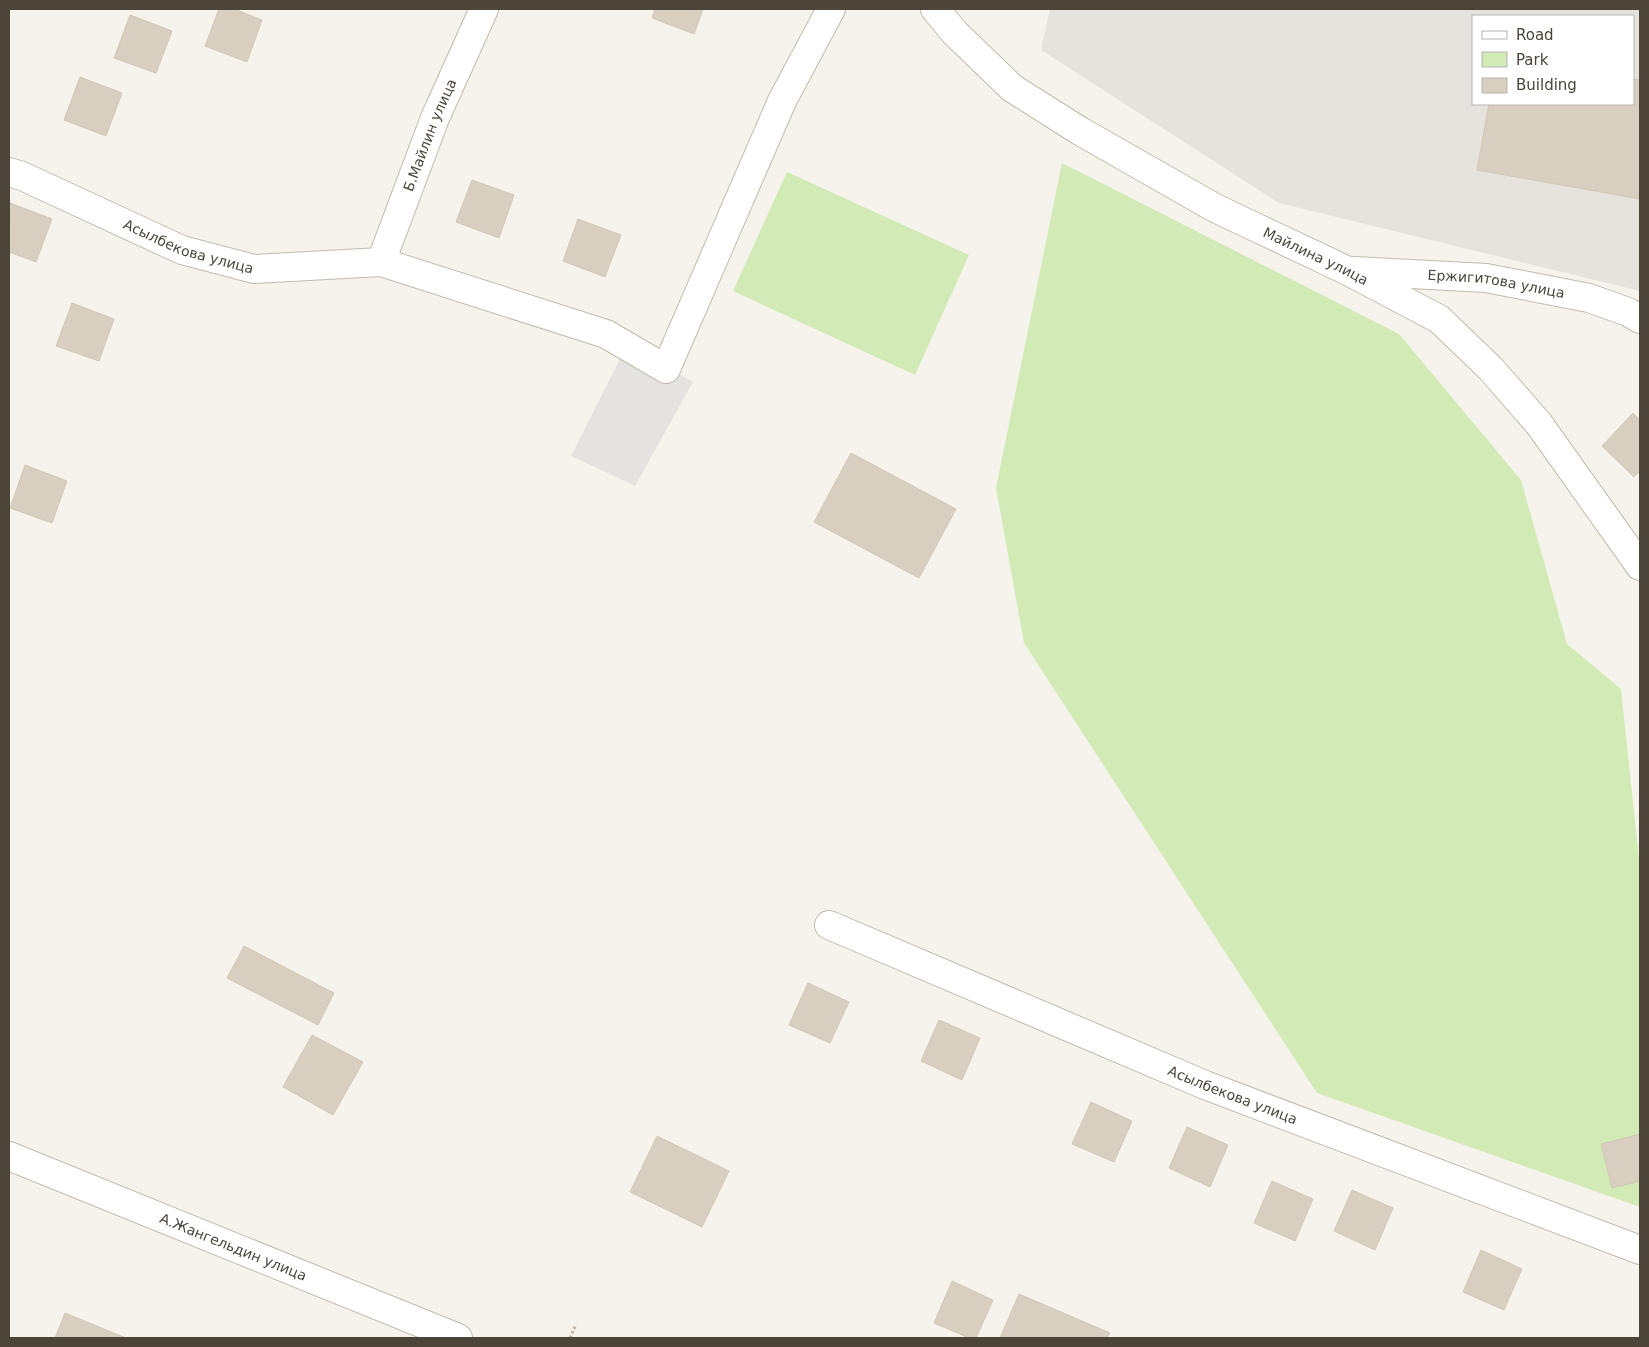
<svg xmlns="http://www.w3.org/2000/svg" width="1649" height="1347" font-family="'DejaVu Sans',sans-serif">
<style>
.industrial{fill:#e6e2dd;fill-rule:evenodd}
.green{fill:#d2eab5}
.parking{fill:#e5e3e0}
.building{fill:#d8cfc1;stroke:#d3c7b4}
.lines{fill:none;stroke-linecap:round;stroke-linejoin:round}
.minor-casing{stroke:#c2bbae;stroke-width:30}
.path{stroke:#c4b79f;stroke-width:3;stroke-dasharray:2.5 2.5;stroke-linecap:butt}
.minor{stroke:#fff;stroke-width:28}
.labels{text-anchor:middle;stroke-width:4;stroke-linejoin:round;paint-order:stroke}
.street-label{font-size:14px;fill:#4b4439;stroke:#fff}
</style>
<rect width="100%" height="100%" fill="#f6f3ec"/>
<path class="industrial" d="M1050 9H1640V291L1279 203 1041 50ZM1473 16H1633V104H1473Z"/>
<path class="green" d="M1062 163 1399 334 1521 480 1567 644 1621 689 1640 868V1207L1317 1093 1024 643 996 488Z
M787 172 969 255 915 375 733 291Z"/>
<path class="parking" d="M627 345 693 382 635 486 571 456Z"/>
<path class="building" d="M219 9H234L262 20 247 62 205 46Z
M655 9H703L694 34 652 18Z
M130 15 172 31 156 73 114 58Z
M80 77 122 93 106 136 64 120Z
M1633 79 1640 80V199L1477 170 1489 104H1633Z
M472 180 514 195 499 238 456 222Z
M10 203 52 219 36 262 9 252Z
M578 219 621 235 605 277 563 261Z
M72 303 114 319 99 361 56 346Z
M1633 413 1640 420V471L1634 477 1602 446Z
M851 453 956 509 919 578 814 522Z
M25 465 67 481 52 523 10 508Z
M244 946 334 993 318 1025 227 978Z
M808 983 849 1002 830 1043 789 1025Z
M939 1020 980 1038 962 1080 921 1061Z
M312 1035 363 1062 333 1115 283 1087Z
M1091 1102 1132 1121 1114 1162 1072 1144Z
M1187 1127 1228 1145 1210 1187 1169 1168Z
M1640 1134V1181L1612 1188 1601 1144Z
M657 1136 729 1171 702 1227 630 1192Z
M1272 1181 1313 1199 1295 1241 1254 1223Z
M1352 1190 1393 1208 1375 1250 1334 1231Z
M1481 1250 1522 1269 1504 1310 1463 1292Z
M952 1281 993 1300 976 1338H969L934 1323Z
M1019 1294 1110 1333 1107 1338H1000Z
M65 1313 126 1338H55Z"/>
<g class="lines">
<g class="minor-casing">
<g id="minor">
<path id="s1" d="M935 9 955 33 1012 88 1080 131 1215 208 1348 271 1439 319 1491 369 1539 424 1640 566"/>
<path id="s2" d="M9 172 22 176 182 250 254 269 381 262 606 334 666 369 782 101 831 9"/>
<path id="s3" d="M381 262 435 118 484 9"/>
<path id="s4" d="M1355 271 1486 278 1589 298 1628 312 1640 319"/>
<path id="s5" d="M829 925 1205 1085 1640 1250"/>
<path id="s6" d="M9 1156 458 1338"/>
</g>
</g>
<path class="path" d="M570 1338 576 1324"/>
<use href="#minor" class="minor"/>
</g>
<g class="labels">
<g class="street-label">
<text dy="5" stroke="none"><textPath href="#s3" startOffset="136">Б.Майлин улица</textPath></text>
<text dy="5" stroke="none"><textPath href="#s2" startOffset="195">Асылбекова улица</textPath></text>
<text dy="5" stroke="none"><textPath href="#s1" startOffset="458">Майлина улица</textPath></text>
<text dy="5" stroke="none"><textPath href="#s4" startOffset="142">Ержигитова улица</textPath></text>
<text dy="5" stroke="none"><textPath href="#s5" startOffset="438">Асылбекова улица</textPath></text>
<text dy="5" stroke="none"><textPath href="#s6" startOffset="242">А.Жангельдин улица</textPath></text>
</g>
</g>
<rect width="1649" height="1347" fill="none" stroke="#4b4439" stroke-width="20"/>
<rect x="1472" y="15" width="162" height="90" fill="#ffffff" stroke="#b7b4b0"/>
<rect x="1482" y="31" width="25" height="8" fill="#ffffff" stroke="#b7b4b0"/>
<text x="1516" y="40" font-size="15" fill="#4b4439">Road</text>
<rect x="1482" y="52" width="25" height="15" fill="#d2eab5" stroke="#b7b4b0"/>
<text x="1516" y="65" font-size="15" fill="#4b4439">Park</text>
<rect x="1482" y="78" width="25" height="15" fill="#d8cfc1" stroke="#b7b4b0"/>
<text x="1516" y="90" font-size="15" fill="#4b4439">Building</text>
</svg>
